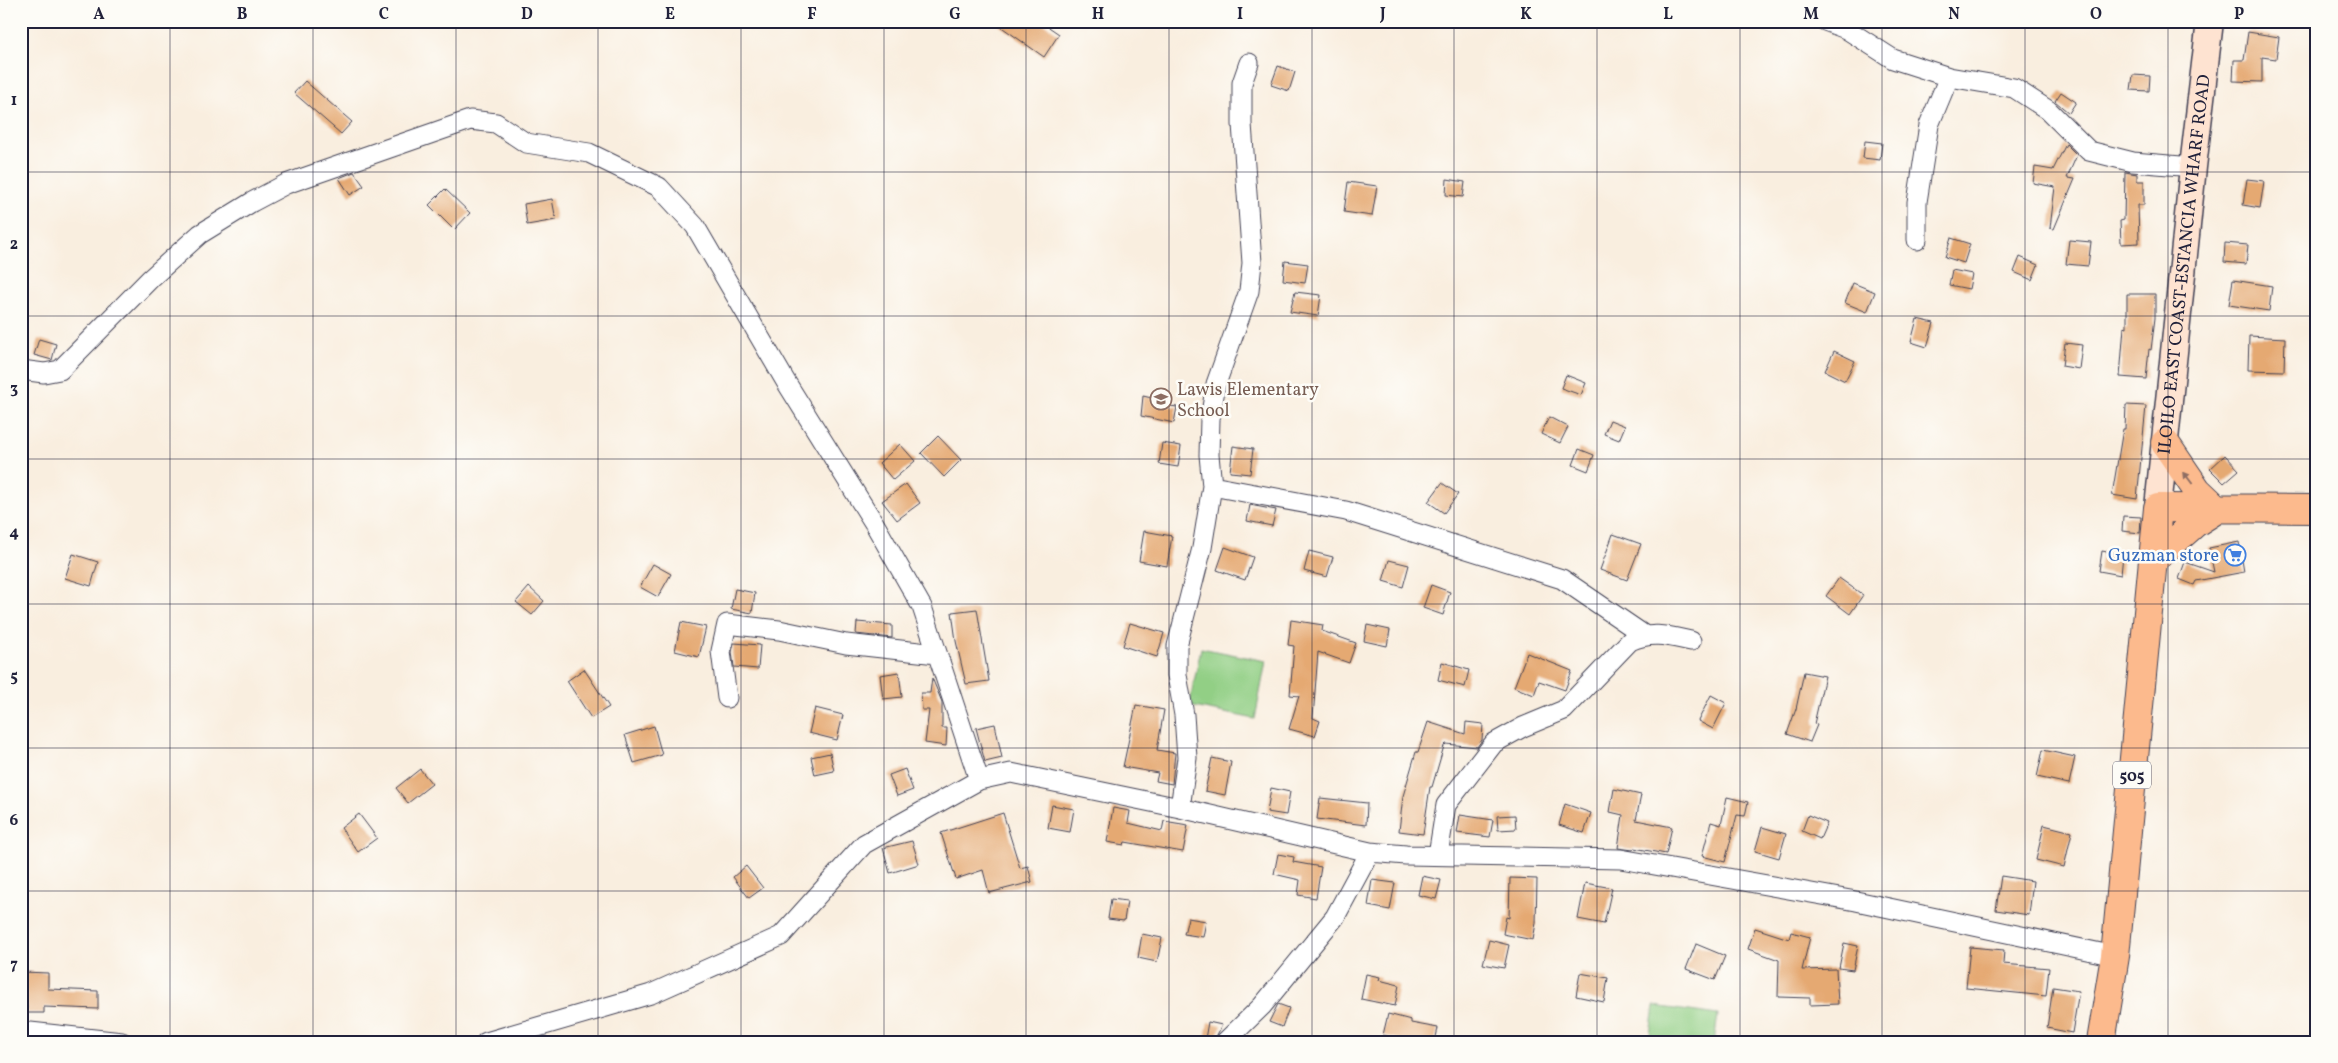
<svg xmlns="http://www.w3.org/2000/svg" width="2338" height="1063" font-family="Vollkorn,serif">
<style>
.green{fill:#92cf85;stroke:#5a7860}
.building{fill:#e5a972}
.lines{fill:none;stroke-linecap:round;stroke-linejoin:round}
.minor-casing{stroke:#424154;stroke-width:21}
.secondary-casing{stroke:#424154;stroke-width:29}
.primary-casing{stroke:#424154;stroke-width:30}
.minor{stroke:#fff;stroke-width:19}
.secondary{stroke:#fee3d1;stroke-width:26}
.primary{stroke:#fcba8d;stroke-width:28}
.oneway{fill:#8f6e64}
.grid{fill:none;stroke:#22223b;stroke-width:1;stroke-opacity:0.55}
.labels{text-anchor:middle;stroke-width:5;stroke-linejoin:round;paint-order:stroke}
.shield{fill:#fdfcf7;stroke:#646373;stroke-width:1}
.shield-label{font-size:16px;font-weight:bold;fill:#22223b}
.street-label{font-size:18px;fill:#22223b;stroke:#fdfcf7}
.education-label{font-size:18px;fill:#785e54;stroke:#fdfcf7;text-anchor:start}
.shop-label{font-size:18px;fill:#366cbe;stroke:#fdfcf7;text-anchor:end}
.neatline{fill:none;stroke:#22223b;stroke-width:2}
.grid-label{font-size:16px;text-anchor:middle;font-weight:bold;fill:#22223b}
</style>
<rect width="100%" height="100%" fill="#fdfcf7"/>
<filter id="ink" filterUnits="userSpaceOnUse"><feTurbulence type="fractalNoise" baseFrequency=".02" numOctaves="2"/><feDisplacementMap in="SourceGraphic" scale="10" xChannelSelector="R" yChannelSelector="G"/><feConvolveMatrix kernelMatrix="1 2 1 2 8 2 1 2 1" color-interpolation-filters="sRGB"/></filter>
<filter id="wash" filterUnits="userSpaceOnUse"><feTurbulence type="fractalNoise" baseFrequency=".0096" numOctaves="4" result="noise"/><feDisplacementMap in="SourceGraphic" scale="20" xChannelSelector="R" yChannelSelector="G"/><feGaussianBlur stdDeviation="1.12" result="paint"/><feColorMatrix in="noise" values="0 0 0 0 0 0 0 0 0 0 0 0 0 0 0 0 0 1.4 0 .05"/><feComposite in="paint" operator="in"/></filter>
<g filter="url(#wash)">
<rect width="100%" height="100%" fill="#f9eedf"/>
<path class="green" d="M1201 648 1266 661 1255 719 1189 706Z
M1654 1006 1718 1015 1714 1042H1649Z"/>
<g id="blocks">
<path class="building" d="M993 21H1040L1059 34 1044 57Z
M2248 32 2279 37 2276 59 2262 57V82L2233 81 2234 60H2244Z
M1278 66 1295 72 1289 91 1271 85Z
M2133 75 2150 76 2149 91 2131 90Z
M305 81 352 122 341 134 294 93Z
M2061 92 2076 102 2069 113 2055 101Z
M1865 141 1882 143 1880 160 1863 158Z
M2066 144 2077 155 2067 178 2075 179 2054 229 2050 228 2055 187 2033 183 2035 167 2053 170Z
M354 172 364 186 350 195 339 178Z
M2125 172 2137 174V181H2144V205H2138L2139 243 2121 244 2120 221 2124 220Z
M1447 179 1465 182 1463 197 1446 195Z
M2247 179 2264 181 2260 208 2243 205Z
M1348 182 1377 186 1372 216 1344 212Z
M445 189 470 213 454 230 429 205Z
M552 199 556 220 527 225 524 204Z
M1951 238 1970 244 1964 263 1945 257Z
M2069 240 2091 242 2088 266 2066 264Z
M2225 243 2248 245 2246 264 2224 262Z
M2020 257 2038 265 2032 280 2014 272Z
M1285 261 1308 264 1305 283 1283 280Z
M1952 270 1972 274 1969 289 1949 285Z
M2233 280 2272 286 2269 311 2229 305Z
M1853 283 1875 292 1867 312 1845 303Z
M1295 292 1321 295 1318 316 1290 312Z
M2127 294H2155V318L2151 350 2149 349 2146 379 2120 377 2124 327 2127 328Z
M1917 319 1934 323 1927 347 1911 342Z
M2249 336 2285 338 2284 371 2248 370Z
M39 339 56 344 52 360 34 355Z
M2065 343 2082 345 2079 369 2062 366Z
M1834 351 1855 361 1845 381 1825 371Z
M1566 375 1586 383 1581 395 1561 388Z
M1143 396 1156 399V404L1177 407 1174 423 1141 416Z
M2126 405 2146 406 2137 499 2112 495 2123 429H2125Z
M1549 417 1568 427 1560 443 1541 434Z
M1610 420 1625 426 1619 440 1604 434Z
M938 436 961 460 944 477 921 453Z
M1162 443 1181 446 1178 467 1159 464Z
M900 444 915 461 893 480 879 463Z
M1233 446 1253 449 1250 474 1230 472Z
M1579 449 1594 455 1588 471 1573 465Z
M2225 455 2239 470 2224 483 2210 469Z
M1442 483 1458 494 1444 513 1428 502Z
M906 484 920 503 897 520 882 501Z
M1250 505 1276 510 1272 526 1247 521Z
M2123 516 2141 517 2140 533 2122 531Z
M1144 531 1172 536 1167 566 1139 561Z
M1613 534 1641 544 1627 580 1600 570Z
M2239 542 2244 572 2196 581 2194 585 2179 579 2185 562 2214 572 2209 548Z
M1225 547 1253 557 1245 580 1217 570Z
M1309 551 1333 557 1327 577 1304 571Z
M2102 551 2123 555 2121 575 2099 571Z
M73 554 98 562 91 586 65 578Z
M1389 560 1409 565 1403 587 1383 581Z
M653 564 671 574 658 597 640 587Z
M1839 578 1863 595 1850 614 1826 596Z
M1431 585 1450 592 1443 615 1423 608Z
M529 587 544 601 532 615 516 602Z
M735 589 755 593 752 613 731 609Z
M977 609 989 681 966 684 956 641 952 612Z
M1291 620 1323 625 1322 631 1356 643 1349 663 1318 652 1313 718 1320 721 1315 736 1289 729 1299 696 1290 695 1294 646 1288 645Z
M681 622 706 627 699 657 675 651Z
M857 622 892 625V638L856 634Z
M1130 623 1164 633 1157 657 1123 646Z
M1367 625 1390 630 1387 646 1364 641Z
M734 643 760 645 758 669 734 667 732 652Z
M1527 653 1572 671 1565 690 1539 681 1534 695 1514 687Z
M1442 662 1469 670 1465 687 1438 680Z
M584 669 609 707 591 718 567 681Z
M899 672 902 697 883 699 880 675Z
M1804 672 1825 676 1814 724 1817 725 1810 742 1787 734 1796 709Z
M932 678 942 702V728H947L946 746 925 743 929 710H922L921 693H930Z
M1711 695 1726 703 1713 729 1698 721Z
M1136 705 1164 710 1157 750 1175 753 1172 784 1156 781 1158 773 1123 767Z
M815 708 843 715 837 740 809 733Z
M1428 722 1465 734 1466 722 1483 724 1482 740 1477 747 1446 744 1444 746 1432 787H1430L1423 834 1399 831 1403 796 1416 752H1418Z
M995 724 1002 758 985 762 976 728Z
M654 726 662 755 634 763 625 735Z
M2043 750 2075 757 2069 784 2037 777Z
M830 753 834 771 815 775 811 757Z
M1212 758 1231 762 1225 795 1205 791Z
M420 769 432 784 408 803 396 788Z
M905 769 913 790 897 796 889 775Z
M1271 788 1290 792 1286 815 1267 812Z
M1614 789 1641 795 1636 820 1672 827 1666 854 1634 848 1633 850 1618 848 1623 815 1610 812Z
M1727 797 1748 802 1745 816 1737 815 1725 862 1702 856 1711 822 1721 825Z
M1320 798 1367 803 1366 825 1317 819Z
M1565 804 1591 813 1584 833 1559 825Z
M1052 805 1074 809 1070 832 1048 828Z
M1113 808 1130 811 1128 823 1162 831 1164 821 1188 825 1183 852 1125 842 1124 845 1107 842Z
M1003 813 1020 868 1028 866 1032 882 989 893 983 870 956 879 941 833Z
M359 814 377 838 358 852 341 828Z
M1460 815 1493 820 1490 837 1457 833Z
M1515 815 1516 829 1498 830 1497 816Z
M1808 815 1827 823 1820 839 1802 831Z
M2044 825 2072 832 2064 867 2036 860Z
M1762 827 1786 834 1779 858 1755 851Z
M912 841 919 864 890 873 883 848Z
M1278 854 1294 857 1293 862 1321 867 1316 898 1298 895 1300 880 1274 874Z
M746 866 763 888 749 898 733 877Z
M1422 876 1441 880 1436 899 1418 895Z
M2001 876 2033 881 2029 915 1996 910Z
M1510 878 1537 879 1536 923 1533 940 1503 934 1506 917 1509 918Z
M1372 880 1395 883 1390 910 1368 906Z
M1585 883 1612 888 1604 924 1578 919Z
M1111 899 1127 901 1124 921 1108 919Z
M1188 918 1206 921 1203 937 1184 934Z
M1755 928 1789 939 1791 932 1810 937 1802 970 1836 969 1838 1004 1810 1005V998L1778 997 1779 960 1748 949Z
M1142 934 1162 938 1157 962 1138 958Z
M1489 940 1509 945 1504 968 1483 964Z
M1844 943 1858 946 1853 970 1839 968Z
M1696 944 1725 956 1715 980 1686 969Z
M1970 947 2004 950 2003 964 2049 968 2046 996 1966 988Z
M23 972 48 973V989L98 991V1009L44 1007V1013H27L26 992H22Z
M1580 973 1608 978 1604 1002 1576 996Z
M1366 974 1380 977 1379 980 1399 985 1395 1006 1361 999Z
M2053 987 2079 991 2072 1033 2047 1028Z
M1278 1004 1289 1008 1282 1027 1269 1022Z
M1388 1014 1411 1020V1023L1438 1028 1435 1042H1409L1383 1035Z
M1208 1022 1222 1025 1214 1041 1205 1039Z"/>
</g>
</g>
<g filter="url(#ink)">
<use href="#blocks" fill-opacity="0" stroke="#424154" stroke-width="1"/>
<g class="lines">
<g class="minor-casing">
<path id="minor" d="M1825 21 1846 29 1893 59 1949 77 2014 88 2048 110 2089 151 2133 162 2193 167
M1917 240V202L1929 125 1949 77
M21 370 44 373 60 370 151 278 200 234 252 202 286 184 470 120 496 123 526 143 589 153 659 187 695 226 786 382 874 523 922 607 979 780
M1212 486 1346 511 1562 579 1644 635
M727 698 721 651 727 624 779 630 846 644 937 654
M1180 808 1187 758 1184 715 1177 675V646L1202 548 1212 486 1209 455 1210 419 1216 384 1249 291 1252 263 1242 124V83L1249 63
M1438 855 1446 805 1494 743 1523 727 1564 710 1630 641C1652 631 1668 636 1691 641
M21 1031 122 1042
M486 1042 651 994 781 936 864 844 979 780 1011 773 1180 808 1370 852 1406 855 1621 859 1856 901 2115 956
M1225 1042 1262 1006 1335 917 1370 852"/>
</g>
<g class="secondary-casing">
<g id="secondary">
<path id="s1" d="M2158 508 2193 167 2210 21"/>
</g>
</g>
<g class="primary-casing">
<path id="primary" d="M2153 560 2195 523 2217 509 2197 490 2165 443
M2101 1042 2115 956 2158 508 2317 509"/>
</g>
<use href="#minor" class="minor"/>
<use href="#secondary" class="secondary"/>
<use href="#primary" class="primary"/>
</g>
<defs><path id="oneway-solid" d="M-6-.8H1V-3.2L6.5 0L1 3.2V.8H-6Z" transform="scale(1.25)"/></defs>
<use class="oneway" href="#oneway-solid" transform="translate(2188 478) rotate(-127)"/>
</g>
<path class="grid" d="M170 21V1042M313 21V1042M456 21V1042M598 21V1042M741 21V1042M884 21V1042M1026 21V1042M1169 21V1042M1312 21V1042M1454 21V1042M1597 21V1042M1740 21V1042M1882 21V1042M2025 21V1042M2168 21V1042M21 172H2317M21 316H2317M21 459H2317M21 604H2317M21 748H2317M21 891H2317"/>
<defs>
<g id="school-ring" transform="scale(1.125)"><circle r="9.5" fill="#fdfcf7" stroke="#8d6e63" stroke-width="1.5"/><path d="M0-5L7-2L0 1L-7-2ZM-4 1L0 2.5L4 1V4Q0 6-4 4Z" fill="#8d6e63"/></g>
<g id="supermarket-ring" transform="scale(1.125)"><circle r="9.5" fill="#fdfcf7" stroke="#3f7fe0" stroke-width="1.5"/><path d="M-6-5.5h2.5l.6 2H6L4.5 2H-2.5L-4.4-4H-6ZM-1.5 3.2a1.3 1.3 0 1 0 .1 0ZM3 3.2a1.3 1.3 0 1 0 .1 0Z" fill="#3f7fe0"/></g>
</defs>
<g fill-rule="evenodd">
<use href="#school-ring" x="1161" y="399"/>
<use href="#supermarket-ring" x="2235" y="555"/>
</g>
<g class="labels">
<rect class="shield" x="2113" y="761.5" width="38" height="27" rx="4"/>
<g class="shield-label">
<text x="2132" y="781">505</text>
</g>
<g class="street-label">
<text dy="6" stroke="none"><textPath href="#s1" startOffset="245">ILOILO EAST COAST-ESTANCIA WHARF ROAD</textPath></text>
</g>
<g class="education-label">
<text x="1177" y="395">Lawis Elementary<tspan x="1177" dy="21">School</tspan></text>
</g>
<g class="shop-label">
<text x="2219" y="561">Guzman store</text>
</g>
</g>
<rect width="2338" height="1063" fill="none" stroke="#fdfcf7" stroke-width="55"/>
<rect x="28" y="28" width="2282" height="1008" class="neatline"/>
<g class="grid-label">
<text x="99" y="19">A</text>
<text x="242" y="19">B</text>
<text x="384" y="19">C</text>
<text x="527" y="19">D</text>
<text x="670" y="19">E</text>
<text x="812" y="19">F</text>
<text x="955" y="19">G</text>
<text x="1098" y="19">H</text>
<text x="1240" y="19">I</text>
<text x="1383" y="19">J</text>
<text x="1526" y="19">K</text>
<text x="1668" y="19">L</text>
<text x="1811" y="19">M</text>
<text x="1954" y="19">N</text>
<text x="2096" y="19">O</text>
<text x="2239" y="19">P</text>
<text x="14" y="105">1</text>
<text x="14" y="249">2</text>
<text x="14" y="393">3</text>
<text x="14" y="537">4</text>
<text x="14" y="681">5</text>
<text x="14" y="825">6</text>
<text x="14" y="969">7</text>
</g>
</svg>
